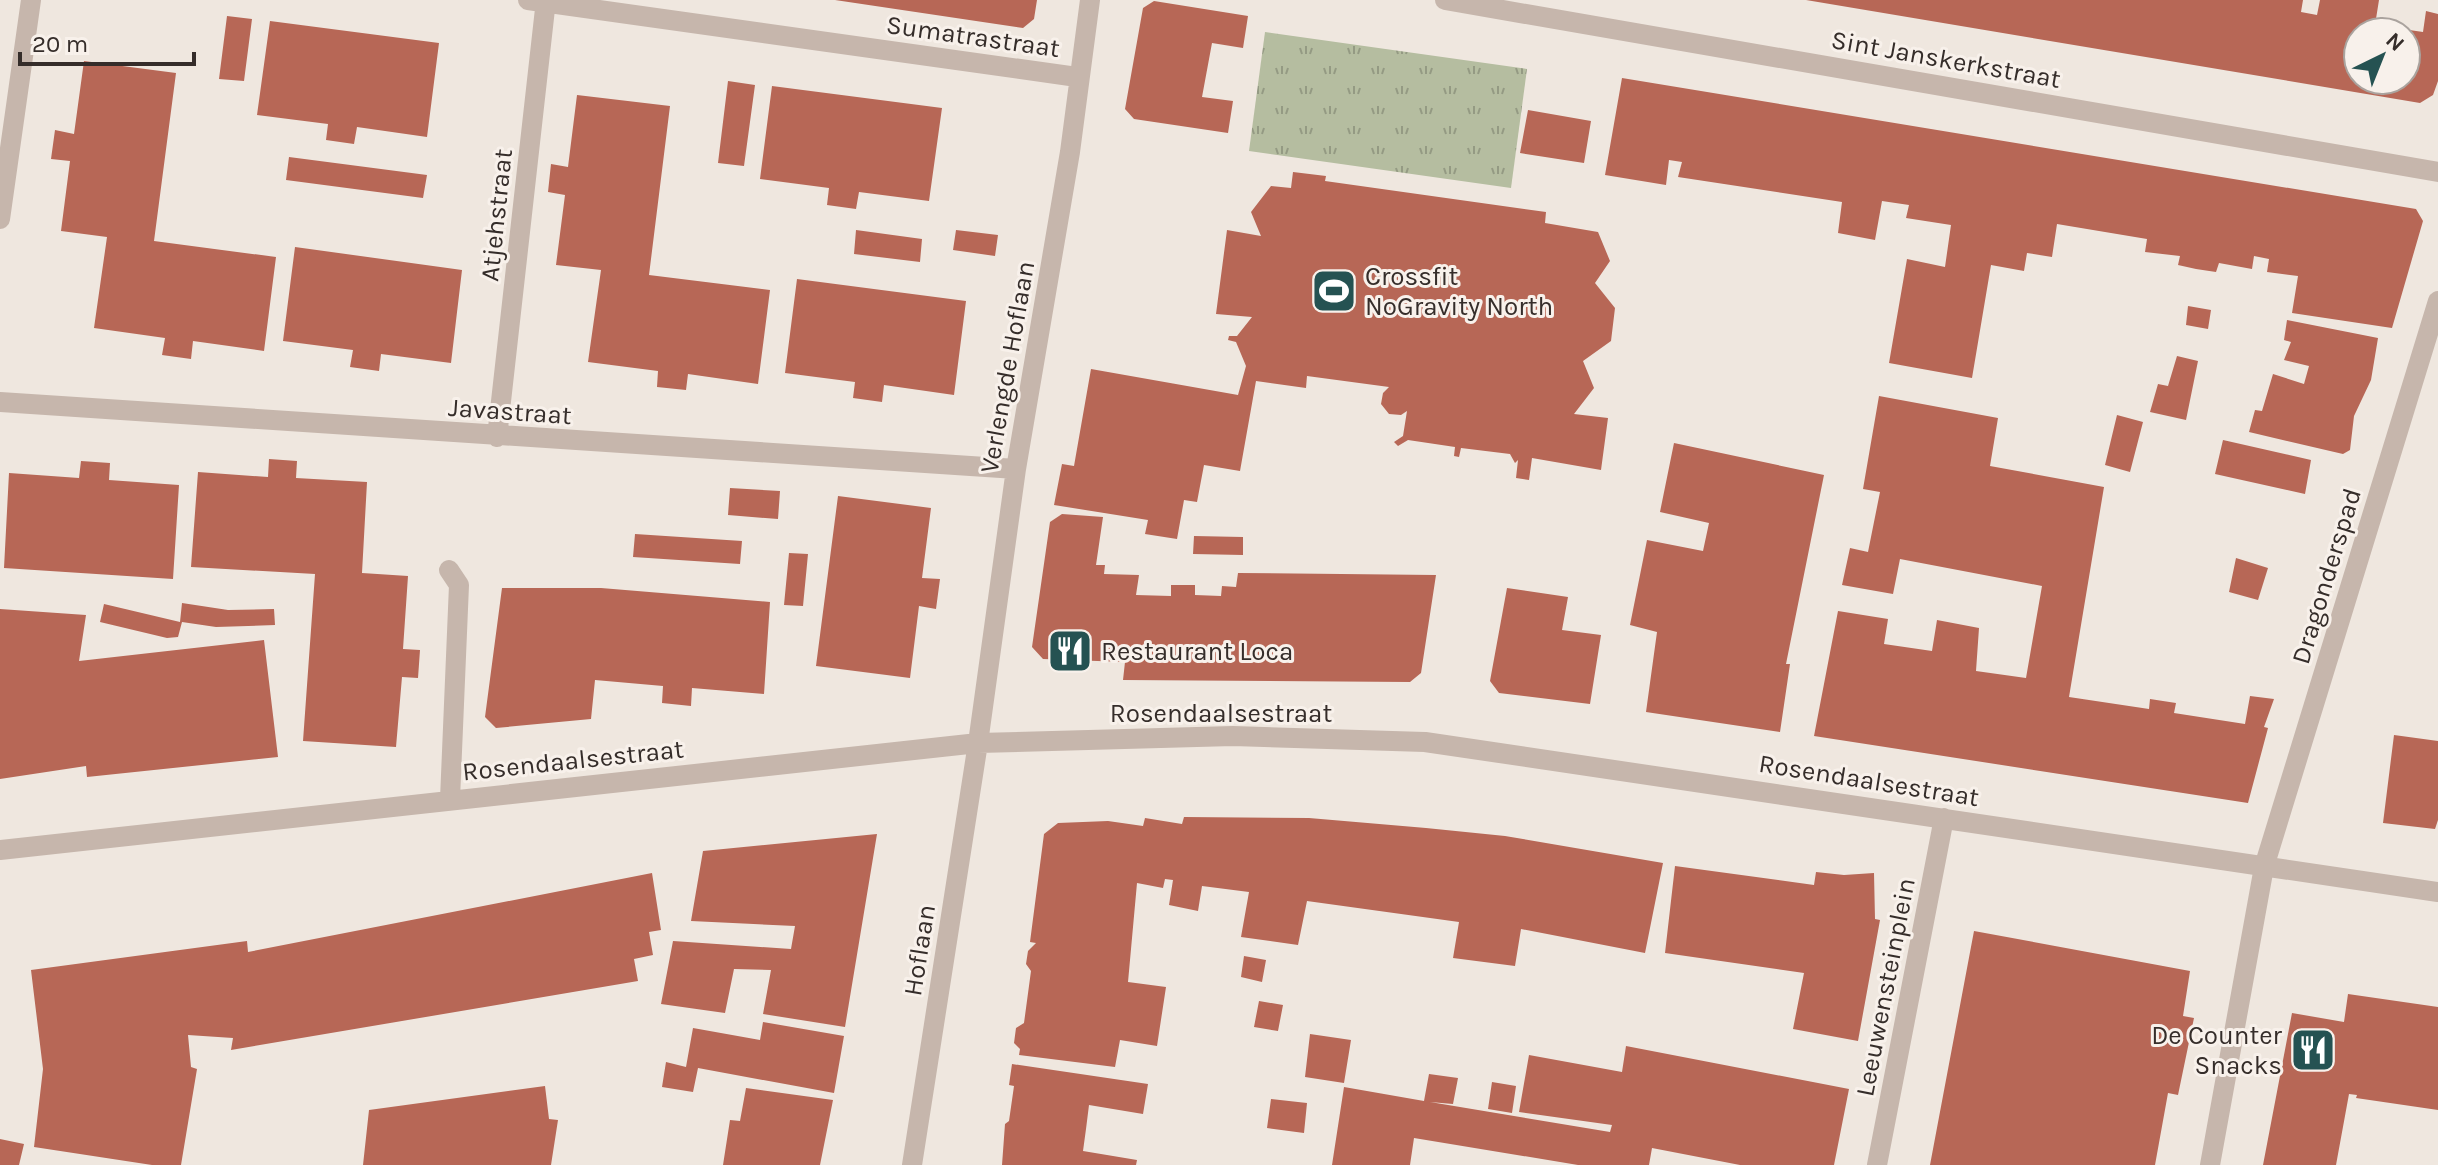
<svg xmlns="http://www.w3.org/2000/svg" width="2438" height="1165" font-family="Karla,sans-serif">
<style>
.grass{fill:url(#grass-tufts)}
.building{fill:#b76756;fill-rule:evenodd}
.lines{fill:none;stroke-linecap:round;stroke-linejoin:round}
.minor{stroke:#c6b6ac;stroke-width:20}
.labels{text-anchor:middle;stroke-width:6;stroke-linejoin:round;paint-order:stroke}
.street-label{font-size:26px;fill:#352d2a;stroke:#f8f1eb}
.poi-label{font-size:26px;fill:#352d2a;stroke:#f8f1eb;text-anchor:start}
</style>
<defs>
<pattern id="grass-tufts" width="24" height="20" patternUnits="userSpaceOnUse" patternTransform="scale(2)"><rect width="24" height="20" fill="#b5bda0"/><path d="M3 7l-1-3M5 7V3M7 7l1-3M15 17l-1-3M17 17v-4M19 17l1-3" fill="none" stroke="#949a83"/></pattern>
</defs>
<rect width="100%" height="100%" fill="#efe7df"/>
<path class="grass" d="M1265 32 1527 69 1511 188 1249 151Z"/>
<path class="building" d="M835 0H1037L1034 19 1023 28Z
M1806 0H2303L2301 12 2317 15 2320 0H2379L2375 25 2423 32 2426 11 2438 14V81L2433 95 2420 103ZM2358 32H2406V80H2358Z
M1154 1 1248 16 1243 48 1212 43 1202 97 1233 101 1228 133 1134 119 1125 109 1143 8Z
M227 16 252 19 244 81 219 79Z
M270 21 439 43 427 137 357 127 354 144 326 140 328 124 257 115Z
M84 61 176 73 154 241 276 257 264 351 193 341 191 359 162 355 165 338 94 328 107 237 61 231 70 161 51 159 55 130 74 134Z
M1622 78 2416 209 2423 221 2392 328 2292 313 2298 276 2267 272 2269 259 2254 256 2252 269 2219 263 2216 272 2196 269 2178 265 2180 256 2145 252 2147 239 2057 224 2052 257 2027 253 2024 271 1991 265 1972 378 1889 363 1907 259 1945 267 1951 225 1906 218 1909 205 1882 201 1875 240 1838 233 1842 202 1678 177 1682 162 1669 160 1666 185 1605 175Z
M728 81 755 85 744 166 718 163Z
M772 86 942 108 929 201 859 192 856 209 827 205 829 188 760 179Z
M577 95 670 106 649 275 770 290 758 384 688 374 686 390 657 387 658 371 588 362 601 270 556 265 565 195 548 192 551 164 568 167Z
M1528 110 1591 121 1584 163 1520 153Z
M289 157 427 175 423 198 286 180Z
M1293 172 1326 176 1325 181 1546 212 1545 223 1598 232 1610 261 1595 283 1615 308 1611 341 1583 361 1594 388 1574 414 1608 418 1601 470 1532 458 1529 480 1516 478 1518 460 1515 463 1510 454 1461 448 1459 457 1454 456 1455 447 1408 440 1398 446 1394 442 1403 436 1407 411 1401 415 1389 414 1381 404 1383 393 1389 387 1307 376 1306 388 1256 381 1240 471 1204 465 1197 502 1184 500 1177 539 1145 534 1148 520 1054 505 1062 464 1074 466 1091 369 1238 395 1246 366 1236 342 1228 340 1229 336H1237L1252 317 1216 314 1227 230 1261 236 1251 212 1271 186 1291 188Z
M856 230 922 239 920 262 854 254Z
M956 230 998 235 995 256 953 250Z
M295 247 462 270 451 363 381 354 379 371 350 367 353 350 283 341Z
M797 279 966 301 954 395 884 385 882 402 853 398 855 382 785 373Z
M2188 306 2211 310 2208 329 2186 325Z
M2287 320 2378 338 2371 380 2354 416 2350 450 2343 454 2249 432 2255 410 2262 411 2273 374 2304 384 2309 366 2284 360 2291 342 2284 340Z
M2177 356 2198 361 2186 420 2150 412 2158 384 2168 386Z
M1879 396 1998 418 1990 466 2104 487 2069 697 2149 709 2150 699 2176 703 2174 713 2245 724 2250 696 2274 699 2264 727 2268 728 2248 803 1814 736 1838 611 1888 619 1884 644 1932 651 1937 620 1979 628 1976 671 2026 678 2042 586 1900 559 1893 594 1842 585 1850 548 1868 552 1880 492 1863 489Z
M2117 415 2143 422 2130 472 2105 465Z
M2223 440 2311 460 2305 494 2215 474Z
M1674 443 1824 475 1786 664H1790L1780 732 1646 712 1657 632 1630 625 1647 540 1703 551 1709 523 1660 512Z
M269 459 297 461 296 478 367 482 362 573 408 576 403 649 420 650 418 678 402 677 396 747 303 741 315 574 191 567 198 472 268 477Z
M81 461 110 463 109 480 179 485 173 579 4 568 9 473 79 478Z
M730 488 780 491 778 519 728 515Z
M838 496 931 508 922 578 940 579 936 609 919 606 910 678 816 666Z
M1062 514 1103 517 1096 565H1105L1104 574 1139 575 1136 595 1171 596V585H1195V595L1221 596 1222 586 1236 587 1238 573 1436 575 1421 673 1410 682 1123 680 1125 662 1043 659 1032 647 1050 522Z
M635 534 742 541 740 564 633 557Z
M1194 536 1243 537V555L1193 554Z
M789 553 808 554 803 606 784 605Z
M2236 558 2268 568 2258 600 2229 592Z
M502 588H601L770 602 764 694 692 688 691 706 662 703 663 686 595 680 591 719 496 728 485 717Z
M1507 588 1568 597 1562 630 1601 635 1590 704 1499 693 1490 681Z
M182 603 228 610 274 609 275 625 216 627 182 622 178 637 167 638 100 622 104 604 180 622Z
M0 609 86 615 79 661 264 640 278 757 87 777 86 766 0 779Z
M2394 735 2438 741V820L2435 829 2383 823Z
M1184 817 1309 818 1426 828 1505 836 1663 863 1645 953 1521 929 1515 966 1453 958 1459 922 1307 901 1298 945 1241 937 1249 892 1202 886 1198 911 1169 905 1173 880 1165 879 1163 888 1137 883 1128 982 1166 987 1157 1046 1120 1040 1115 1067 1019 1055 1020 1049 1014 1043 1016 1028 1024 1023 1031 971 1026 964 1028 951 1036 943 1030 942 1044 834 1058 823 1108 821 1143 826 1145 818 1182 824Z
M877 834 845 1027 763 1014 771 970 734 969 725 1013 661 1004 673 941 791 949 795 926 691 921 703 851Z
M1675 866 1814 885 1816 872 1844 875 1874 873 1875 919 1880 920 1858 1041 1793 1029 1804 973 1665 953Z
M652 873 661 930 649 932 653 955 634 959 638 981 231 1050 233 1038 188 1035 191 1067 197 1069 181 1165H152L34 1147 43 1069 31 970 247 941 248 952Z
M1974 931 2190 971 2183 1016 2194 1018 2178 1095 2168 1093 2155 1165H1930Z
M1244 956 1266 960 1262 982 1241 977Z
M2348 994 2438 1007V1110L2356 1098 2357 1095 2349 1094 2336 1165H2263L2292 1013 2344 1022Z
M1259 1001 1283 1005 1278 1031 1254 1027Z
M763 1022 844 1036 834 1093 698 1068 693 1092 662 1087 666 1062 686 1067 693 1028 760 1040Z
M1310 1034 1351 1040 1344 1083 1305 1077Z
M1626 1046 1849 1089 1834 1165H1740L1652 1148 1649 1165H1578L1414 1138 1410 1165H1332L1344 1087 1424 1101 1429 1074 1458 1078 1453 1104 1430 1102 1610 1132 1612 1125 1519 1112 1529 1055 1622 1072Z
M1012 1064 1148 1084 1143 1114 1089 1105 1086 1129 1083 1151 1137 1160 1136 1165H1002L1005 1124 1009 1121 1014 1086 1009 1085Z
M1492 1082 1516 1086 1512 1113 1488 1109Z
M545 1086 549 1119 558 1120 551 1165H363L369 1110Z
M746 1088 833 1100 820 1165H723L730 1120 740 1121Z
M1271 1099 1307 1103 1304 1133 1267 1128Z
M0 1139 24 1144 19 1165H0Z"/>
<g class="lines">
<path class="minor" d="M528 0 1077 77
M1445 0 2438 172
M0 219 31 0
M0 402 1016 469
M497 437 546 0
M449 570 459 585 450 799
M0 850 978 743 1233 736 1425 742 2438 892
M912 1165 978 743 1016 469 1070 152 1090 0
M1877 1165 1944 818
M2210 1165 2264 867 2438 301"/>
</g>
<defs>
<g id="stadium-square" transform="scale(2.3)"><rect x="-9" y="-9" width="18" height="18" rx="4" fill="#255252" stroke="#f8f1eb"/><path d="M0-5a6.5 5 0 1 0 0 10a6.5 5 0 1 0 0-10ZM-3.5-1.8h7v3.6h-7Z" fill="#fff"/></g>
<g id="restaurant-square" transform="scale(2.3)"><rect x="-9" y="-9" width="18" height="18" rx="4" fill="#255252" stroke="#f8f1eb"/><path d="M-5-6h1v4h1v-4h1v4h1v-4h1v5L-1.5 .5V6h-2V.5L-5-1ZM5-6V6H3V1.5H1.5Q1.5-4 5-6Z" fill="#fff"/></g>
</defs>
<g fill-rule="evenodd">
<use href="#stadium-square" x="1334" y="291"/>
<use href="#restaurant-square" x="1070" y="651"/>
<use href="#restaurant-square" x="2313" y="1050"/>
</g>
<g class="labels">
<g class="street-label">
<text transform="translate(973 36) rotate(8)" y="9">Sumatrastraat</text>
<text transform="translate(1946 59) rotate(10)" y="9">Sint Janskerkstraat</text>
<text transform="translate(496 215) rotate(-84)" y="9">Atjehstraat</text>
<text transform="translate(1007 367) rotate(-80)" y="9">Verlengde Hoflaan</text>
<text transform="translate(510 411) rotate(4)" y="9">Javastraat</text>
<text transform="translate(2326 576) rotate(-73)" y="9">Dragonderspad</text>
<text x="1221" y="722">Rosendaalsestraat</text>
<text transform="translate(573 760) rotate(-6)" y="9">Rosendaalsestraat</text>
<text transform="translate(1869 780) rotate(9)" y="9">Rosendaalsestraat</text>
<text transform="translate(919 950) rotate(-81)" y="9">Hoflaan</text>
<text transform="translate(1885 987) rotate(-79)" y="9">Leeuwensteinplein</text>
</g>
<g class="poi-label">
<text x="1365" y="285">Crossfit<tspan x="1365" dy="30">NoGravity North</tspan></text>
<text x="1101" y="660">Restaurant Loca</text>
<text x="2282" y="1044" text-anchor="end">De Counter<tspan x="2282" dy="30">Snacks</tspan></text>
</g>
</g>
<g transform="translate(2382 56) rotate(43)"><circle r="38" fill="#f8f1eb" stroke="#aaa39e" stroke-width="2"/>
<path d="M0-6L14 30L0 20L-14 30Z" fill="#255252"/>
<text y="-12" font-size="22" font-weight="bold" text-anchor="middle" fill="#352d2a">N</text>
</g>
<path d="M20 52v12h174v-12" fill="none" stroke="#352d2a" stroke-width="4"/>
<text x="32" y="52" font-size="24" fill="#352d2a" stroke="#f8f1eb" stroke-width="6" paint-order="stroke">20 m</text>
</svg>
